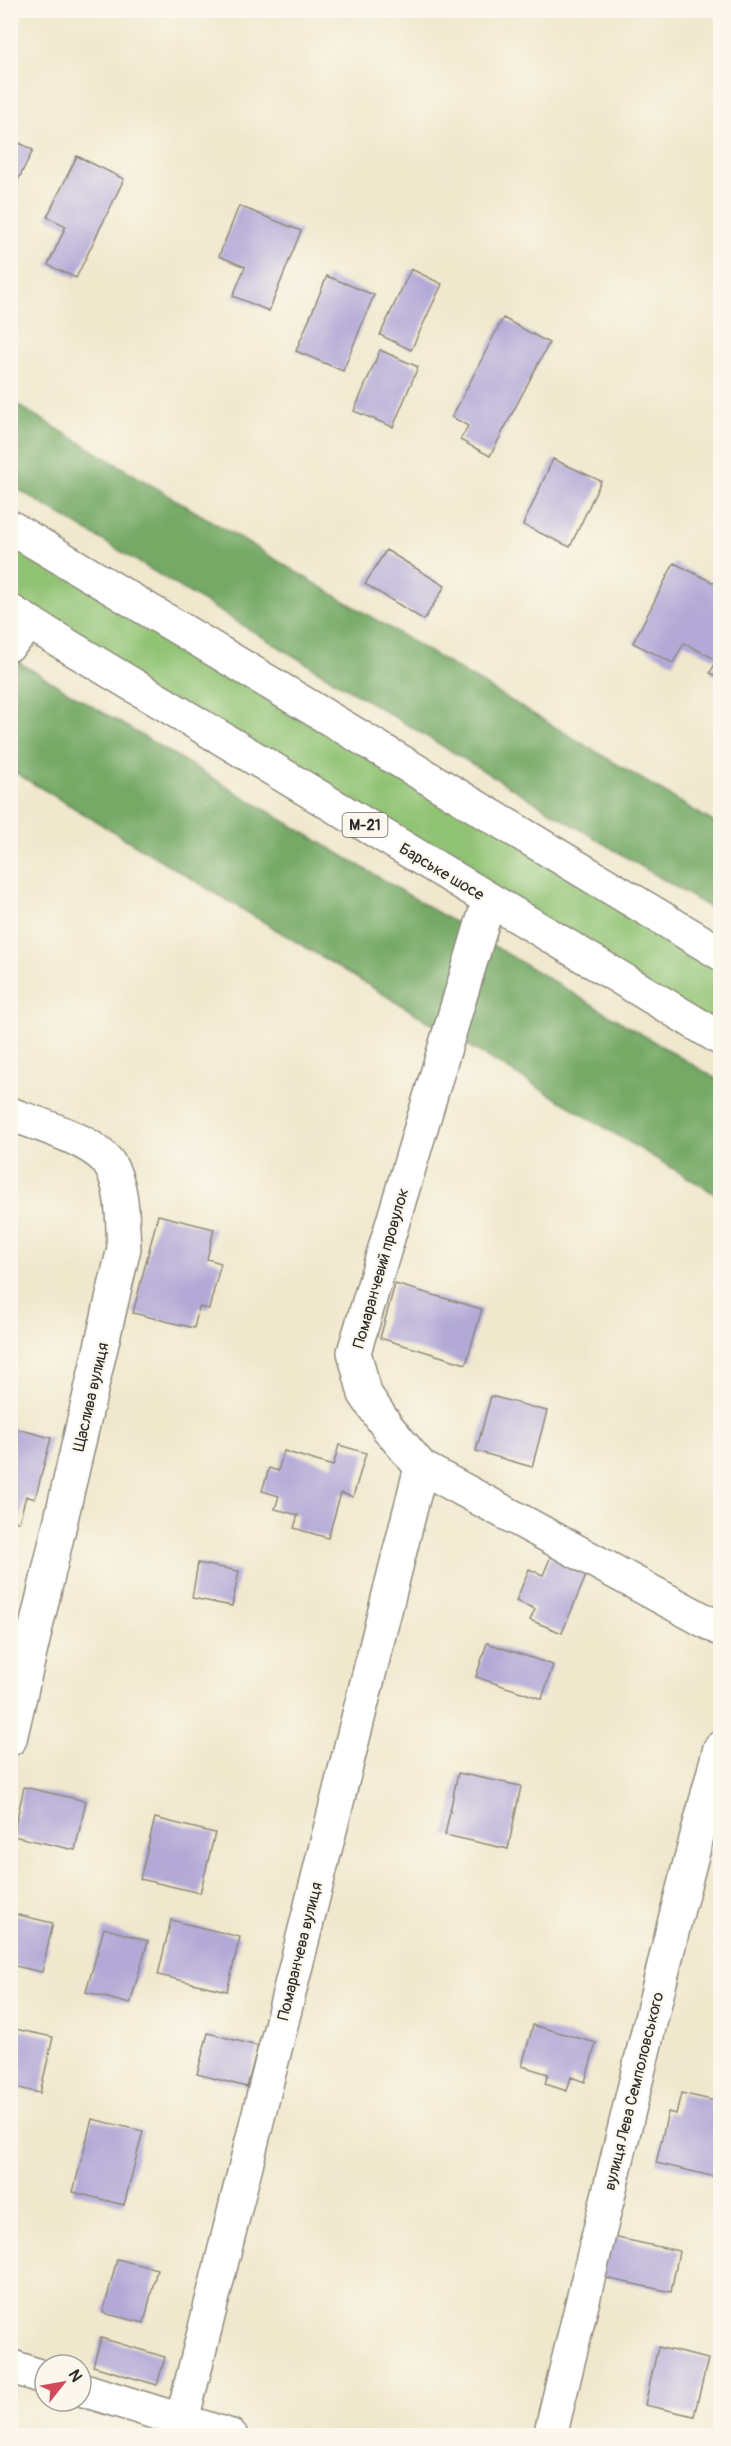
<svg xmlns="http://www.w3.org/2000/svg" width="731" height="2446" font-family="Pangolin,sans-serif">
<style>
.green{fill:#90c373;stroke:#5e774f;stroke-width:1.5}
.forest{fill:#74a965;stroke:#506a48;stroke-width:1.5}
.building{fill:#b2a9d7}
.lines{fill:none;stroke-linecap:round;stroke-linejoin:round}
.minor-casing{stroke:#8e8a7c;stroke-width:36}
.highway-casing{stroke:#8e8a7c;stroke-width:36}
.minor{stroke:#fff;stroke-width:33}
.highway{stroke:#fff;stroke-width:33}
.labels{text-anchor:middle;stroke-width:4.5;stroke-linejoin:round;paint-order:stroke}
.shield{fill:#fbf7ec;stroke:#696865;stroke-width:1.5}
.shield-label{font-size:15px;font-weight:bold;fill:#2b2b2b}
.street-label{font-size:16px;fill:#2b2b2b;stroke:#fbf7ec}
</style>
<rect width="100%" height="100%" fill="#fbf7ec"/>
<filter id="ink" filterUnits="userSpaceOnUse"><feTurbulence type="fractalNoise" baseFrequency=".0167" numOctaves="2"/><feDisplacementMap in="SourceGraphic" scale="12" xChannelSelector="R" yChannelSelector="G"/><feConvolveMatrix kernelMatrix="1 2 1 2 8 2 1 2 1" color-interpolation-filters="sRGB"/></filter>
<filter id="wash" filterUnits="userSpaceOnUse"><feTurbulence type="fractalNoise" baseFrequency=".008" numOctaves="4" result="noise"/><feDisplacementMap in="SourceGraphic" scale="24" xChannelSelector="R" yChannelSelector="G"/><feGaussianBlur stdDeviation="1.35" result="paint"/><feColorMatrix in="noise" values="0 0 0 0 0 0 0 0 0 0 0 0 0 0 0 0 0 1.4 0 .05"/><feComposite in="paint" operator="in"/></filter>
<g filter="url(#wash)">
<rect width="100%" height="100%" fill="#f0e8cd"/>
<path class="green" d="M10 528 720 953V1037L11 612Z"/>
<path class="forest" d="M11 401 720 826V914L11 485Z
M10 657 720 1081V1197L11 770Z"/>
<g id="blocks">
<path class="building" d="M10 138 33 150 10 196Z
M77 156 124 179 76 278 48 265 66 226 47 217Z
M239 206 301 231 269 311 233 296 245 267 219 256Z
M411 269 442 284 411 350 380 335Z
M327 276 374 295 343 371 296 351Z
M503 318 549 343 490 456 460 440 468 426 452 417Z
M380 350 418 367 393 427 354 411Z
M553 459 601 481 570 547 523 525Z
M386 550 445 586 424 620 365 584Z
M674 563 714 583 720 571V678L710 673 717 660 684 643 673 663 633 643Z
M158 1215 214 1229 207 1259 221 1263 209 1309 199 1307 194 1328 133 1313Z
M395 1284 482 1309 466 1364 380 1338Z
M491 1396 547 1411 532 1467 476 1451Z
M10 1427 51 1438 35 1499 26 1496 19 1522 10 1520Z
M339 1445 366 1453 353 1497 341 1493 328 1538 294 1528 298 1515 275 1509 279 1496 262 1491 269 1468 278 1471 284 1451 333 1466Z
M551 1556 588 1571 562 1633 530 1620 535 1609 516 1601 529 1569 543 1575Z
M198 1563 239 1571 232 1606 192 1598Z
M487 1643 553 1665 542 1699 476 1677Z
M458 1773 521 1786 508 1849 445 1835Z
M24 1787 86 1801 75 1850 13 1836Z
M155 1818 215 1833 200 1893 140 1879Z
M10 1913 53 1923 42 1972 10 1965Z
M171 1920 240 1937 227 1991 158 1975Z
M104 1928 148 1941 130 2004 86 1992Z
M533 2025 596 2043 585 2082 571 2077 567 2091 545 2084 548 2074 522 2066Z
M10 2028 53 2037 40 2093 10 2086Z
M208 2033 258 2046 247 2087 197 2074Z
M681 2093 720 2102V2178L656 2163 668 2112 676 2114Z
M92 2119 143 2131 124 2205 73 2192Z
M599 2234 679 2251 671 2292 591 2275Z
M117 2259 157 2269 144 2323 103 2313Z
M101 2338 165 2357 157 2385 93 2366Z
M658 2347 708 2359 694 2416 645 2405Z"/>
</g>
</g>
<g filter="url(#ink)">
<use href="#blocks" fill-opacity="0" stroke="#8e8a7c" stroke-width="1.5"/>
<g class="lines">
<g class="minor-casing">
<path id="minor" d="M10 644 31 623
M489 900 354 1352 365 1394 388 1428 421 1467 720 1629
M10 1114C37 1124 98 1141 111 1167 124 1190 122 1222 124 1248L10 1739
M10 2366 45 2378
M81 2389 231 2436
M178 2436 421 1467
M550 2436 675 1920 720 1748"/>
</g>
<g class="highway-casing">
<path id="highway" d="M10 527 720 953
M10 611 720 1038"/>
</g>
<use href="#minor" class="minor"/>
<use href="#highway" class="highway"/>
</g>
</g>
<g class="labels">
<rect class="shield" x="342.5" y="813" width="45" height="24" rx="4.5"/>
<g class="shield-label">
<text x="365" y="830">М-21</text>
</g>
<g class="street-label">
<text transform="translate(442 871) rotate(31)" y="6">Барське шосе</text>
<text transform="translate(380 1268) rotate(-74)" y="6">Помаранчевий провулок</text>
<text transform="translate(90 1397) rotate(-77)" y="6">Щаслива вулиця</text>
<text transform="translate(299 1951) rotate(-76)" y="6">Помаранчева вулиця</text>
<text transform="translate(633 2091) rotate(-76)" y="6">вулиця Лева Семполовського</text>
</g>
</g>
<rect width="731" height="2446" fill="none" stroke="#fbf7ec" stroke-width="36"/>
<g transform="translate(63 2383) rotate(59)"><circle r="28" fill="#fbf7ec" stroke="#a8a59f" stroke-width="1.5"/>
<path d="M0-4.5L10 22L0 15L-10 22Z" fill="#d1495b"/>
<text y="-9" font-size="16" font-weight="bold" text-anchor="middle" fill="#2b2b2b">N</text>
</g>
</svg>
